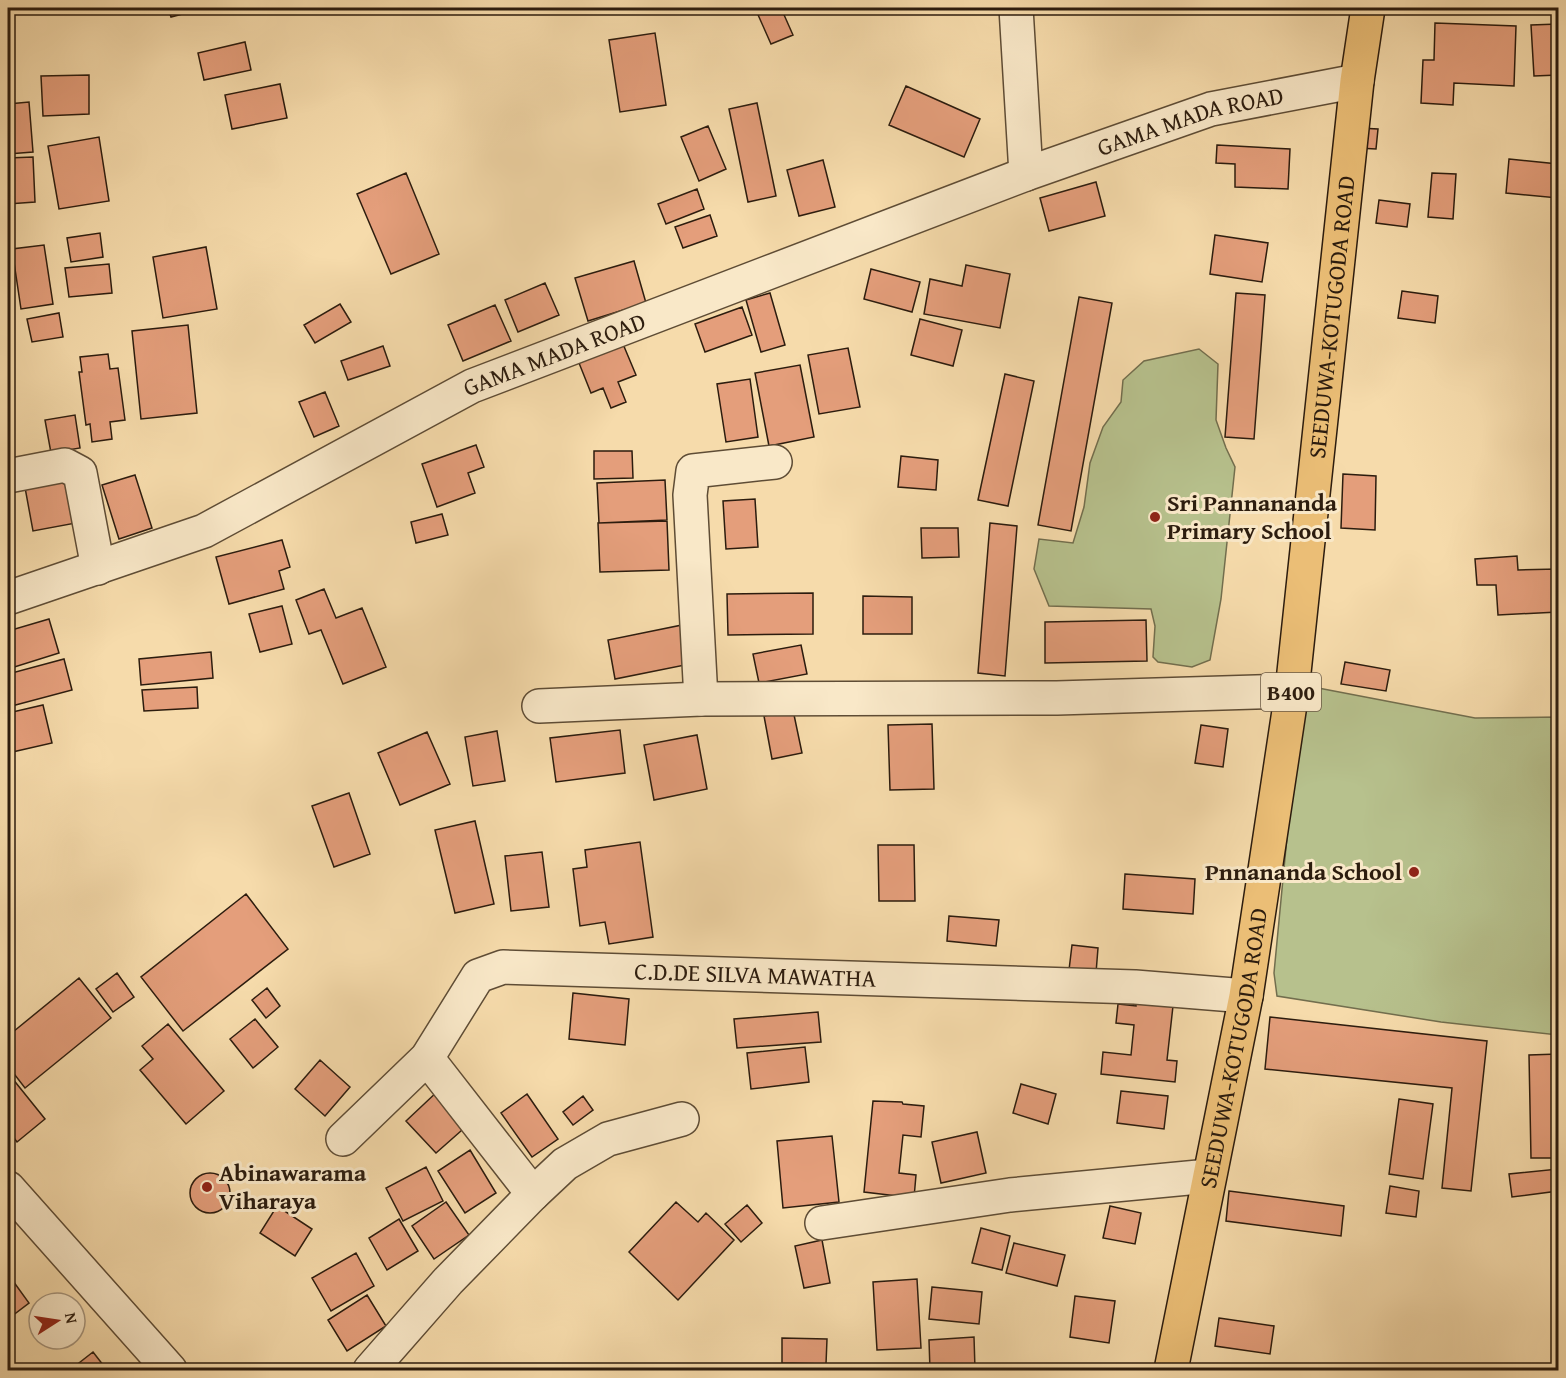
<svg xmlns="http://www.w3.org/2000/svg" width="1566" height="1378" font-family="'Gentium Book Plus',serif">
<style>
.green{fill:#b7c18d;stroke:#726e4e;stroke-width:1.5}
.building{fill:#e49e7b;stroke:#2c1c0e;stroke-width:1.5}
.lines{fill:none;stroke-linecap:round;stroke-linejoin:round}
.minor-casing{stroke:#5e4c35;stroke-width:36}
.major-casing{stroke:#2c1c0e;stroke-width:36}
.minor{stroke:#f9e8c8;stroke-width:33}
.major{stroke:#ebbe76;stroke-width:33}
.poi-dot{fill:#8f2418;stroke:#f9e8c8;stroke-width:2}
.labels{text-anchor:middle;stroke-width:6;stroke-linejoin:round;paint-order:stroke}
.shield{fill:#f9e8c8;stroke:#6a5946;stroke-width:1.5}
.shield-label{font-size:22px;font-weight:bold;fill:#2c1c0e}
.street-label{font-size:24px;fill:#2c1c0e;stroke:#f9e8c8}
.poi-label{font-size:24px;font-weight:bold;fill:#2c1c0e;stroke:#f9e8c8;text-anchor:start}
</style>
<rect width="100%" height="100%" fill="#f6dbab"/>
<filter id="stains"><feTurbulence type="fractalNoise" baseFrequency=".00333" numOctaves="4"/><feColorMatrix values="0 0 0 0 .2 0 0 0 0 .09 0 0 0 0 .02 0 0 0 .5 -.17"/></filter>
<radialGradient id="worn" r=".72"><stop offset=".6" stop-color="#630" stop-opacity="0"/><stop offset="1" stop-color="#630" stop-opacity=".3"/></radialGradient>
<path class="green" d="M1199 349 1218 364 1216 420 1226 448 1235 467 1221 599 1210 660 1192 667 1158 662 1153 657 1155 626 1151 609 1049 606 1034 569 1039 539 1073 543 1084 507 1090 463 1103 427 1121 402 1123 380 1144 361Z
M1313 687 1475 718 1558 717V1035L1441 1022 1277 996 1274 973 1294 764 1304 700Z"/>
<path class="building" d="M168 8H200L201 9 171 17Z
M755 8H781L793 35 771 44Z
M1280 8H1316V12Z
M1435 23 1516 26 1514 86 1454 83 1453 105 1421 103 1423 60H1434Z
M1558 24V75L1534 76 1531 25Z
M655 33 666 105 620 112 609 40Z
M245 42 251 70 204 80 198 53Z
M89 75V114L43 116 41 76Z
M280 84 287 118 232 129 225 95Z
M906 86 980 119 964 157 889 125Z
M29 102 33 152 8 154V104Z
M757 103 776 196 748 202 729 109Z
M708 126 726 169 699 181 681 137Z
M1359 128 1378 129 1376 149 1358 148Z
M99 137 109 201 59 209 48 146Z
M1217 145 1290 149 1288 189 1235 187V164L1216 163Z
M33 157 35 202 8 204V158Z
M1509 159 1558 164V198L1506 193Z
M823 160 835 207 799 216 787 170Z
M406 173 439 254 391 274 357 194Z
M1432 173 1456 174 1453 219 1428 217Z
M1096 182 1105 216 1049 231 1040 198Z
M697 189 704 209 666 224 658 204Z
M1379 200 1410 204 1407 227 1376 223Z
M710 215 717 236 683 248 675 227Z
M100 233 103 257 71 262 67 238Z
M1215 235 1268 243 1262 282 1210 274Z
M44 245 53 304 21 309 12 249Z
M206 247 217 309 163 318 153 257Z
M634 261 646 303 588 321 575 278Z
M109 264 112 293 69 297 65 268Z
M966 265 1010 274 1000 328 924 314 930 279 962 286Z
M871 269 920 282 912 312 864 299Z
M545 283 559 315 518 332 505 300Z
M1402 291 1438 296 1435 323 1398 318Z
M770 293 785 345 761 352 746 300Z
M1236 293 1265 295 1254 439 1225 437Z
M1079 297 1112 303 1071 531 1038 525Z
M340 304 351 322 315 343 304 325Z
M495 305 511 341 463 361 448 325Z
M742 307 752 335 705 352 695 324Z
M59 313 63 337 32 342 27 319Z
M920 319 962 330 953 366 911 355Z
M188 325 197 413 141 419 132 331Z
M623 344 636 375 618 382 626 402 611 408 603 388 591 393 579 363Z
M383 346 390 366 348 380 341 361Z
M848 348 860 407 819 414 808 355Z
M108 354 110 369 118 368 125 420 110 422 112 439 92 442 90 424 86 425 79 372H82L80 357Z
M800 365 814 437 769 446 755 373Z
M1005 374 1034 381 1008 506 978 500Z
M750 379 758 437 726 442 717 384Z
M325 392 339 426 314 437 299 402Z
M75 415 80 448 51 453 45 420Z
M476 445 484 467 468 473 475 493 437 507 422 464Z
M594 451H632L633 478 594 479Z
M901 456 938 460 936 490 898 487Z
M68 474 76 523 33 531 24 482Z
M1343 474 1376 476 1375 530 1341 528Z
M135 475 152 528 119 539 102 485Z
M665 480 667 520 599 523 597 483Z
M755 499 758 547 726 549 723 501Z
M442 514 448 535 416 543 411 522Z
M667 521 669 570 600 572 598 523Z
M990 523 1017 526 1005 676 978 673Z
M921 528H958L959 557 922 558Z
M282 540 290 567 279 571 284 589 229 604 216 557Z
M1517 556 1518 570 1558 569V612L1498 615 1496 585H1477L1475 559Z
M324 589 336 618 362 608 386 667 343 684 321 630 309 634 296 600Z
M813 593V634L728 635 727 594Z
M863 596 912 597V634H863Z
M282 606 292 644 260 652 249 614Z
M49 619 59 653 8 669V631Z
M1146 620 1147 661 1045 663V622Z
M687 624 695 663 615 679 608 640Z
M801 645 807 674 759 683 753 654Z
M211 652 213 678 141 685 139 659Z
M64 659 72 690 8 707V674Z
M1345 662 1390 670 1386 691 1341 684Z
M197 687 198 708 144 711 142 690Z
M43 705 52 743 8 753V713Z
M793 710 802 753 772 759 764 716Z
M932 724 934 789 890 790 888 725Z
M1201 725 1228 729 1223 767 1195 763Z
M620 730 625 773 556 782 550 738Z
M497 731 505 781 473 786 465 737Z
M427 732 450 784 400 805 378 753Z
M697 735 707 789 654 800 644 745Z
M349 793 370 854 334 867 312 806Z
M475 821 494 904 455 913 435 830Z
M640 842 653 937 609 944 605 922 580 926 573 869 587 867 585 850Z
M878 845H914L915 901H879Z
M542 852 549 907 511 911 505 856Z
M1125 874 1195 879 1193 914 1123 909Z
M246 894 288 949 183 1031 141 977Z
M949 916 999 920 996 946 947 941Z
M1072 945 1098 948 1096 973 1069 970Z
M117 973 134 997 113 1012 96 989Z
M79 978 111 1018 25 1088 8 1066V1036Z
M267 988 280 1006 266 1018 252 1000Z
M573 993 629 999 625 1045 569 1039Z
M1136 1002 1173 1006 1167 1060 1177 1061 1175 1082 1101 1074 1103 1052 1131 1055 1134 1025 1116 1023 1118 1004 1136 1006Z
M818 1012 821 1042 737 1048 734 1019Z
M1270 1017 1487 1041 1471 1191 1442 1188 1452 1088 1265 1069Z
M255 1019 278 1047 253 1068 230 1039Z
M168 1024 224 1091 186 1124 140 1070 153 1059 142 1046Z
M805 1047 809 1082 751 1089 747 1053Z
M1558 1054V1158H1531L1529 1055Z
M320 1060 350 1087 325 1116 295 1089Z
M8 1073 45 1119 17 1142 8 1130Z
M1021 1084 1056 1094 1048 1124 1013 1113Z
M440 1089 470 1123 436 1153 406 1121Z
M1121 1091 1168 1096 1164 1129 1117 1123Z
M527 1094 558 1139 532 1157 501 1113Z
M583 1096 593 1110 573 1125 563 1112Z
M1399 1099 1433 1104 1423 1179 1389 1174Z
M873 1101 902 1102 903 1104 924 1106 921 1137 903 1135 899 1173 916 1175 914 1198 864 1192Z
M977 1132 986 1173 941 1183 932 1142Z
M832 1136 839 1202 783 1208 777 1141Z
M470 1150 496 1193 465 1213 438 1171Z
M426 1167 443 1201 403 1221 386 1188Z
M1558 1169V1191L1512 1197 1509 1174Z
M190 1193a20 20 0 1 1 40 0a20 20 0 1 1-40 0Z
M1390 1186 1419 1191 1416 1217 1386 1213Z
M1229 1191 1344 1206 1341 1236 1226 1221Z
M446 1202 469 1235 434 1259 412 1226Z
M676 1202 698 1222 706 1213 734 1240 678 1300 629 1252Z
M747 1205 762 1223 741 1242 725 1224Z
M277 1206 312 1229 295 1256 260 1233Z
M1110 1206 1141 1213 1135 1244 1103 1238Z
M399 1219 418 1251 387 1270 369 1238Z
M981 1228 1010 1236 1002 1270 972 1263Z
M822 1240 830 1283 804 1288 795 1246Z
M1014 1243 1065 1255 1057 1286 1006 1273Z
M356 1253 374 1286 331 1311 312 1278Z
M8 1274 29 1303 8 1319Z
M917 1279 921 1348 877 1350 873 1282Z
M932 1287 982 1292 979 1324 929 1319Z
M367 1295 386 1326 347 1351 328 1320Z
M1075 1296 1115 1301 1109 1343 1070 1337Z
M1219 1318 1274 1326 1270 1354 1215 1346Z
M974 1337 975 1369 930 1370 929 1340Z
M782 1338 827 1339 826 1364 782 1363Z
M93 1352 107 1370H70Z"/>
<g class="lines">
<g class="minor-casing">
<g id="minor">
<path d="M1016 8 1026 174"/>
<path d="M8 476 65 465 80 473 98 568"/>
<path id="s1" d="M8 598 204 531 472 386 1026 174 1211 109 1357 81"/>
<path d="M701 699 690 495 693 471 775 462"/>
<path d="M539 706 701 699 1057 698 1292 691"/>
<path d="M427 1058 533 1194 565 1164 608 1139 682 1119"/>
<path id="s2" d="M343 1139 427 1058 478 976 503 967 1135 987 1246 996"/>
<path d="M8 1188 170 1370"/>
<path d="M822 1223 1010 1195 1209 1176"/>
<path d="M370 1370 448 1281 533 1194"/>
</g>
</g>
<g class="major-casing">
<g id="major">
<path id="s3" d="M1171 1370 1246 996 1292 691 1357 81 1368 8"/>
</g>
</g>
<use href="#minor" class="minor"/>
<use href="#major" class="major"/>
</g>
<g class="poi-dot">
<circle cx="1155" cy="517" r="6"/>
<circle cx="1414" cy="872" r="6"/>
<circle cx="207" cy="1187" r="6"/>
</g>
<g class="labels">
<rect class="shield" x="1261" y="673" width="60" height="38" rx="4.5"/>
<g class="shield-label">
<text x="1291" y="700">B400</text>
</g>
<g class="street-label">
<text dy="8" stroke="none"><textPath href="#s1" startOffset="1278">GAMA MADA ROAD</textPath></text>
<text dy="8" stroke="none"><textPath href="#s3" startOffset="1066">SEEDUWA-KOTUGODA ROAD</textPath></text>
<text dy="8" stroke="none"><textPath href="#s1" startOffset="600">GAMA MADA ROAD</textPath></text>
<text dy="8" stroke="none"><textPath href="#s2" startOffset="492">C.D.DE SILVA MAWATHA</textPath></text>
<text dy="8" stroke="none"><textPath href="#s3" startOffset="328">SEEDUWA-KOTUGODA ROAD</textPath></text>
</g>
<g class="poi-label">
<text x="1167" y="511">Sri Pannananda<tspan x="1167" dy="28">Primary School</tspan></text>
<text x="1402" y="880" text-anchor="end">Pnnananda School</text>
<text x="219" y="1181">Abinawarama<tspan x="219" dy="28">Viharaya</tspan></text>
</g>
</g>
<rect width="1566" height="1378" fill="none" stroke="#f6dbab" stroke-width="30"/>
<rect x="9" y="9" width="1548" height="1360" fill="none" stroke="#2c1c0e" stroke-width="3"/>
<rect x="15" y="15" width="1536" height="1348" fill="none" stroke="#2c1c0e" stroke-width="1.5"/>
<g transform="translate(57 1321) rotate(78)"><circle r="28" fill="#f9e8c8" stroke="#a7967e" stroke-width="1.5"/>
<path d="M0-4.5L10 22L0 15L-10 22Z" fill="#8f2418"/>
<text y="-9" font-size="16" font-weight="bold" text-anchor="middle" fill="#2c1c0e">N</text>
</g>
<rect width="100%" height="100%" filter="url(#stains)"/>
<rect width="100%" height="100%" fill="url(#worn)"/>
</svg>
